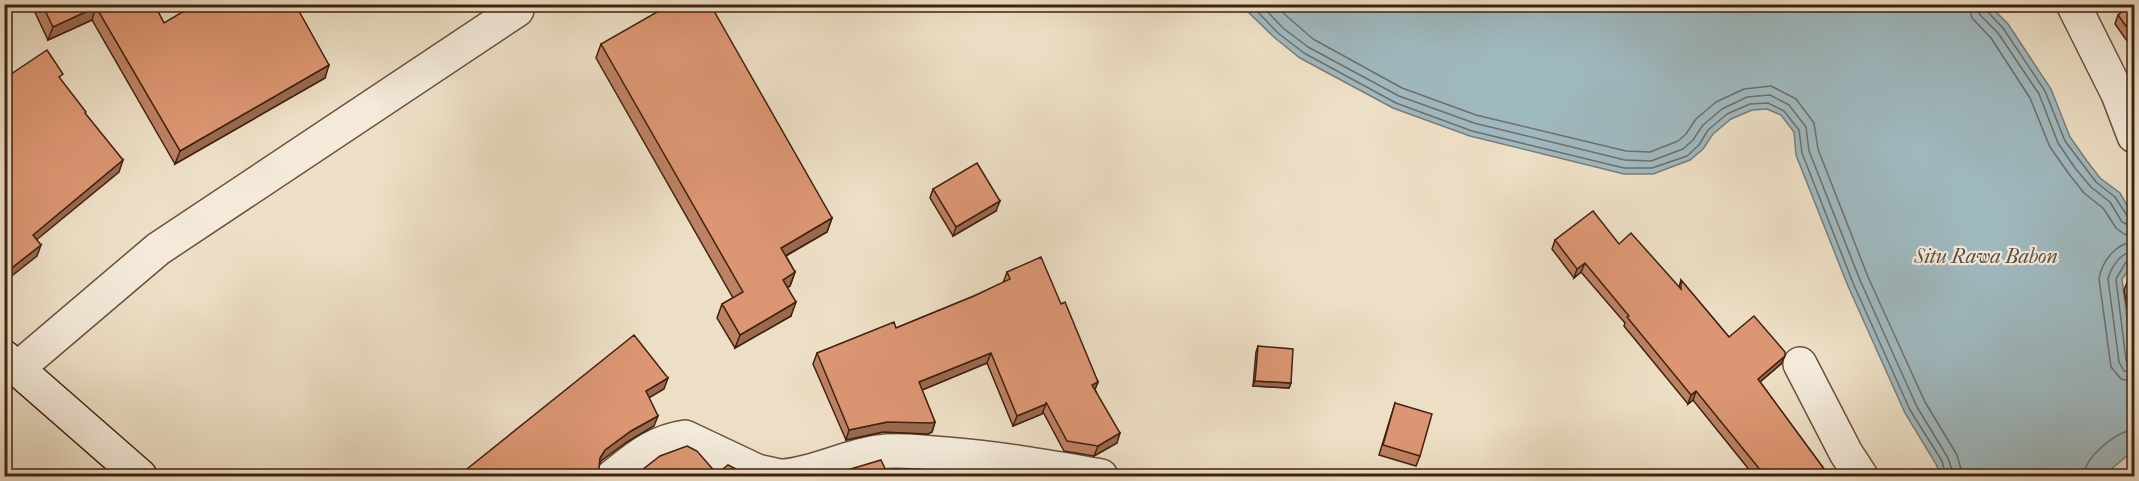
<svg xmlns="http://www.w3.org/2000/svg" width="2139" height="481" font-family="'IM FELL French Canon',serif">
<style>
.water{fill:#9fb9c0;stroke:#797d79;stroke-width:1.5}
.lines{fill:none;stroke-linecap:round;stroke-linejoin:round}
.shore{stroke:#706e68;stroke-width:1.5}
.street-casing{stroke:#6b513d;stroke-width:36}
.secondary-casing{stroke:#40220f;stroke-width:36}
.street{stroke:#f3eada;stroke-width:33}
.secondary{stroke:#f3eada;stroke-width:33}
.wall{fill:#bd8163;stroke:#40220f;stroke-width:1.5}
.shaded-wall{fill:#9a6950;stroke:#40220f;stroke-width:1.5}
.building{fill:#dc9673;stroke:#40220f;stroke-width:1.5}
.labels{text-anchor:middle;stroke-width:4.5;stroke-linejoin:round;paint-order:stroke}
.water-label{font-size:20px;font-style:italic;fill:#5c4f44;stroke:#f3eada}
</style>
<rect width="100%" height="100%" fill="#eddfc6"/>
<filter id="stains"><feTurbulence type="fractalNoise" baseFrequency=".00333" numOctaves="4"/><feColorMatrix values="0 0 0 0 .2 0 0 0 0 .09 0 0 0 0 .02 0 0 0 .5 -.17"/></filter>
<radialGradient id="worn" r=".72"><stop offset=".6" stop-color="#630" stop-opacity="0"/><stop offset="1" stop-color="#630" stop-opacity=".3"/></radialGradient>
<path class="water" d="M1241 5H1989L2008 24 2051 89 2070 137 2087 161 2100 178 2120 193 2134 217V263L2122 279 2134 377V450L2103 476H1941L1936 464 1905 413 1848 286 1796 155 1794 132 1781 115 1767 109 1752 110 1731 119 1713 134 1703 149 1690 160 1653 174H1624L1470 136 1393 108 1300 58 1275 38Z"/>
<g class="lines">
<path class="shore" d="M1250 4 1278 33 1304 53 1396 103 1472 131 1624 168H1652L1687 156 1699 145 1708 130 1727 114 1750 104 1768 103 1784 111 1799 130 1802 153 1853 283 1910 410 1942 461 1946 476
M1260 4 1283 28 1308 47 1399 96 1474 123 1625 160 1651 161 1683 149 1693 140 1703 125 1722 109 1747 97 1770 95 1789 105 1806 127 1809 151 1860 280 1917 407 1948 458 1954 476
M1273 4 1313 39 1402 88 1476 115 1626 151 1650 152 1678 141 1686 134 1696 119 1716 102 1744 89 1771 86 1796 99 1814 123 1818 149 1868 277 1925 402 1957 455 1963 476
M1968 4 1972 18 1991 38 2030 98 2050 147 2069 174 2084 193 2103 208 2116 228 2124 234 2134 236
M1977 4 1980 15 1998 33 2039 94 2058 143 2075 168 2091 187 2110 202 2122 222 2134 227
M1985 4 1986 10 2003 28 2045 91 2065 141 2096 182 2115 197 2128 217 2134 219
M2134 242C2116 243 2102 261 2099 279L2111 367 2121 379 2134 382
M2134 251C2121 252 2111 267 2108 279L2119 362 2124 371 2134 373
M2134 259 2126 262 2116 279 2126 360 2129 364 2134 366
M2084 476C2084 458 2117 430 2134 430"/>
<g class="street-casing">
<path id="street" d="M2073 4 2118 94 2134 136
M1800 364 1846 453 1861 476
M18 368 158 249 517 10
M613 476C636 458 655 441 685 437L757 471 780 476
M784 476C816 473 845 457 877 452 899 449 923 452 946 454 999 458 1048 467 1101 476"/>
</g>
<g class="secondary-casing">
<path id="secondary" d="M4 357 140 476"/>
</g>
<use href="#street" class="street"/>
<use href="#secondary" class="secondary"/>
</g>
<path class="wall" d="M31 4H154L164 23 325 78 175 164 92 20 48 40Z
M2134 4V51L2115 24 2118 15Z
M601 44 832 218 827 232 786 256 795 272 790 286 787 288 791 316 735 348 717 318 722 304 733 298 596 58Z
M933 189 996 211 953 236 930 198Z
M1555 240 1619 244 1679 287 1681 280 1729 337 1781 364 1760 382 1830 477H1755L1693 400 1688 404 1624 326 1625 323 1581 272 1574 278 1552 249Z
M1007 272 1061 304 1098 382 1095 389 1117 443 1094 456 1064 451 1043 412 1042 414 1013 426 987 363 922 390 935 422 932 432 928 434 883 432 846 440 813 364 817 353 896 328 974 296 1003 283Z
M2134 279V346L2124 290 2128 280Z
M1258 346 1291 383 1289 388 1253 386 1256 352Z
M1395 403 1420 456 1416 466 1379 455Z"/>
<path class="shaded-wall" d="M96 7 92 20 48 40 53 27Z
M329 65 325 78 175 164 180 151Z
M123 160 119 172 29 246 33 235Z
M1000 201 996 211 953 236 956 227Z
M832 218 827 232 776 261 781 248Z
M41 245 37 256 4 282V274Z
M1585 263 1581 272 1574 278 1577 269Z
M795 272 790 286 778 293 783 280Z
M796 302 791 316 735 348 740 335Z
M991 353 987 363 915 393 919 382Z
M1785 356 1781 364 1754 387 1758 379Z
M668 378 664 389 642 402 646 391Z
M1255 381 1291 383 1289 388 1253 386Z
M1098 382 1094 392 1092 385Z
M1696 391 1693 400 1688 404 1691 395Z
M1046 404 1042 414 1013 426 1017 416Z
M658 416 654 426 627 442 601 461 596 469 600 458 605 450 631 431Z
M887 422H935L932 432 928 434 883 432 846 440 849 430Z
M1120 433 1117 443 1094 456 1098 446Z"/>
<path class="building" d="M42 4H154L164 23 196 4H295L329 65 180 151 96 7 53 27Z
M671 4H710L832 218 781 248 795 272 783 280 796 302 740 335 722 304 743 292 601 44Z
M2131 4H2134V37L2118 15Z
M47 50 63 74 59 77 86 112 85 113 123 160 33 235 41 245 4 274V77L5 78Z
M977 163 1000 201 956 227 933 189Z
M1593 211 1619 244 1631 233 1681 289V280L1729 337 1754 316 1785 352V356L1758 379 1830 477H1766L1696 391 1691 395 1627 317 1629 316 1585 263 1577 269 1555 240Z
M1041 257 1061 304 1065 302 1098 382 1092 385 1120 433 1098 446 1067 441 1046 402V404L1017 416 991 353 919 382 935 422 931 423 887 422 849 430 817 353 894 322 896 328 974 296 1010 279 1007 272Z
M2134 279V317L2128 280Z
M634 335 668 378 646 391 658 416 631 431 605 450 600 458 599 468 602 477H457Z
M1258 346 1293 349 1291 383 1255 381Z
M1395 403 1432 414 1420 456 1383 445Z
M687 446 697 451 717 474 728 465 744 473 747 477H633L660 456Z
M881 460 889 477H824Z
M970 470 1014 477H956Z"/>
<g class="labels">
<g class="water-label">
<text x="1986" y="263">Situ Rawa Babon</text>
</g>
</g>
<rect width="2139" height="481" fill="none" stroke="#eddfc6" stroke-width="24"/>
<rect x="6" y="6" width="2127" height="469" fill="none" stroke="#40220f" stroke-width="3"/>
<rect x="12" y="12" width="2115" height="457" fill="none" stroke="#40220f" stroke-width="1.5"/>
<rect width="100%" height="100%" filter="url(#stains)"/>
<rect width="100%" height="100%" fill="url(#worn)"/>
</svg>
